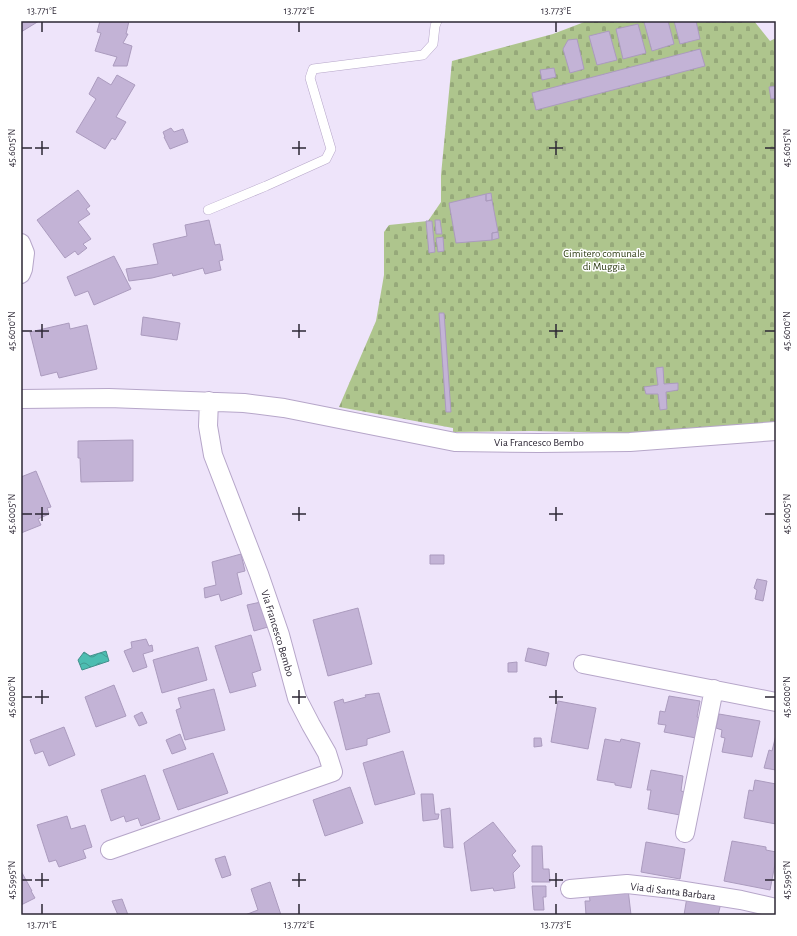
<svg xmlns="http://www.w3.org/2000/svg" width="797" height="936" font-family="'Alegreya Sans',sans-serif">
<style>
.cemetery{fill:url(#cemetery-stones)}
.water{fill:url(#water-waves);stroke:#43908c}
.building{fill:#c3b3d6;stroke:#ab9bbe}
.lines{fill:none;stroke-linecap:round;stroke-linejoin:round}
.lane-casing{stroke:#b6a6c9;stroke-width:10}
.street-casing{stroke:#b6a6c9;stroke-width:20}
.lane{stroke:#fff;stroke-width:9}
.street{stroke:#fff;stroke-width:18}
.ticks{fill:none;stroke:#2d2735;stroke-width:1.5}
.labels{text-anchor:middle;stroke-width:3;stroke-linejoin:round;paint-order:stroke}
.park-label{font-size:11px;fill:#313f18;stroke:#fff}
.street-label{font-size:11px;fill:#2d2735;stroke:#fff}
.neatline{fill:none;stroke:#2d2735;stroke-width:1.5}
.ticks-label{font-size:10px;text-anchor:middle;fill:#2d2735}
</style>
<defs>
<pattern id="cemetery-stones" width="16" height="16" patternUnits="userSpaceOnUse"><rect width="16" height="16" fill="#aec58d"/><path d="M2 7V4a2 2 0 0 1 4 0v3zM10 15v-3a2 2 0 0 1 4 0v3z" fill="#96a97a"/></pattern>
<pattern id="water-waves" width="16" height="10" patternUnits="userSpaceOnUse"><rect width="16" height="10" fill="#4cbdb1"/><path d="M0 5q4-4 8 0t8 0" fill="none" stroke="#409a91"/></pattern>
</defs>
<rect width="100%" height="100%" fill="#eee4fa"/>
<path class="cemetery" d="M587 21H754L770 41 776 38V422L626 433 531 431 453 432V428L339 407 376 321 384 275V232L389 225 428 221 441 202V175L452 61 553 34Z"/>
<path class="water" d="M106 651 109 661 82 670 78 660 84 652 90 656Z"/>
<path class="building" d="M21 21H39L21 32Z
M100 21H129L126 34H128L123 43 132 46 127 66H113L117 57 95 51 101 33 97 32Z
M649 21H668L674 44 652 51 644 22Z
M674 21H696L700 39 680 44Z
M638 24 646 53 623 59 616 29Z
M609 31 617 60 597 65 589 36Z
M577 39 584 69 570 73 563 49 568 40Z
M700 49 705 66 536 110 532 93Z
M554 68 556 77 542 80 540 70Z
M117 75 135 85 116 117 126 122 115 140 112 138 105 149 76 132 96 99 89 94 98 77 111 85Z
M776 86V98L771 99 769 87Z
M171 128 174 132 183 129 188 142 170 149 164 137H165L163 132Z
M78 190 90 206 86 209 90 214 78 222 91 239 83 244 87 248 78 255 75 251 65 258 37 220Z
M491 193 492 200 486 201V194Z
M486 194V201L492 200 498 232 492 233V240L456 243 449 203Z
M209 220 215 245 220 244 223 260 219 261 221 270 205 274 203 268 173 276 172 273 152 278 129 281 126 269 158 264 153 244 187 236 185 225Z
M435 220H440L442 234H436Z
M426 221H432L435 252 429 253Z
M498 232 499 238 492 240V233Z
M443 237 444 251 438 252 436 238Z
M114 256 131 289 94 305 88 291 75 296 67 277Z
M439 313H444L451 412H446Z
M143 317 180 323 177 340 141 335Z
M69 323 70 329 87 325 97 369 59 378 57 372 41 376 30 332Z
M663 367 664 384 678 383V390L666 392 667 409 660 410 658 394H646L644 387 658 385 656 368Z
M133 440V481L81 482 80 458H78V441Z
M36 471 51 507 47 508 49 514 38 519 41 525 21 533V477Z
M241 554 245 571 237 573 242 594 221 601 219 594 205 598 204 588 216 585 212 562Z
M430 555H444V564H430Z
M757 579 767 581 763 601 755 599 757 590 754 588Z
M261 602 268 627 254 631 247 605Z
M358 608 372 664 328 676 313 620Z
M251 635 261 670 252 673 256 686 230 693 215 646Z
M146 639 149 646 152 645 153 651 143 654 147 667 133 672 124 651 132 648 131 642Z
M198 647 207 680 162 693 153 660Z
M528 648 549 653 546 666 525 661Z
M517 662V672H508V663Z
M114 685 126 716 96 727 85 697Z
M214 689 225 730 185 740 176 710 181 708 178 698Z
M379 693 390 732 367 739V745L346 750 334 702 343 699 344 703 366 697 365 695Z
M669 696 700 701 697 717 700 718 696 738 664 732 666 725 658 724 660 711 665 712Z
M558 701 596 708 588 749 551 742Z
M142 712 147 723 139 726 134 716Z
M719 714 760 721 752 757 722 752 725 738 721 737 722 730 716 728Z
M64 727 75 755 49 766 43 751 35 754 30 740Z
M180 734 186 749 172 754 166 740Z
M776 735V770L764 768 769 750 772 751Z
M534 738H541L542 746 534 747Z
M605 739 620 742 621 739 640 743 631 788 615 785V783L597 780Z
M403 751 415 794 375 805 363 763Z
M213 753 228 793 178 810 163 770Z
M651 770 683 776 681 791 685 792 680 815 648 809 651 790H647Z
M145 775 160 819 141 826 138 818 126 822 124 816 111 821 101 790Z
M755 780 776 784V824L744 818 749 790 753 791Z
M350 787 363 823 325 836 313 800Z
M421 794H433L435 814H439L438 819 423 821Z
M450 808 453 848 444 847 441 810Z
M67 816 71 829 85 825 92 847 83 850 86 858 59 867 56 860 49 862 37 825Z
M493 822 516 851 512 855 520 866 513 873 515 888 494 891 493 888 471 891 464 843Z
M732 841 766 847V850L776 852V859L770 890 724 881Z
M646 842 685 849 680 879 641 872Z
M532 846H542L543 869H549L550 882H532Z
M225 856 231 875 222 878 215 859Z
M21 871 32 891H31L35 898 21 905Z
M270 882 281 915H245L258 910 251 889Z
M532 886H546V897H543L544 910H534Z
M628 889 631 915H586L585 901H590L589 893Z
M687 897 721 903 718 915H684Z
M122 899 128 915H118L112 901Z"/>
<g class="lines">
<g class="lane-casing">
<path id="lane" d="M208 210 266 186 326 159 331 149 310 78 313 69 423 55 433 44 435 26 437 21"/>
</g>
<g class="street-casing">
<path id="street" d="M21 243 25 253 23 269 21 274
M21 399 109 398 244 403 284 408 455 442 539 443 630 442 776 431
M583 664 776 702
M685 833 714 689
M110 850 333 772 327 753 311 725 297 698 280 635 259 574 213 455 208 426 209 401
M570 889 627 884 672 889 741 900 776 908"/>
</g>
<use href="#lane" class="lane"/>
<use href="#street" class="street"/>
</g>
<path class="ticks" d="M42 22V32M299 22V32M556 22V32M42 141V155M299 141V155M556 141V155M22 148H32M35 148H49M292 148H306M549 148H563M765 148H775M42 324V338M299 324V338M556 324V338M22 331H32M35 331H49M292 331H306M549 331H563M765 331H775M42 507V521M299 507V521M556 507V521M22 514H32M35 514H49M292 514H306M549 514H563M765 514H775M42 690V704M299 690V704M556 690V704M22 697H32M35 697H49M292 697H306M549 697H563M765 697H775M42 873V887M299 873V887M556 873V887M22 880H32M35 880H49M292 880H306M549 880H563M765 880H775M42 904V914M299 904V914M556 904V914"/>
<g class="labels">
<g class="park-label">
<text x="604" y="257">Cimitero comunale<tspan x="604" dy="13">di Muggia</tspan></text>
</g>
<g class="street-label">
<text x="539" y="446">Via Francesco Bembo</text>
<text transform="translate(278 633) rotate(73)" y="4">Via Francesco Bembo</text>
<text transform="translate(673 891) rotate(7)" y="4">Via di Santa Barbara</text>
</g>
</g>
<rect width="797" height="936" fill="none" stroke="#ffffff" stroke-width="44"/>
<rect x="22" y="22" width="753" height="892" class="neatline"/>
<g class="ticks-label">
<text x="42" y="14">13.771°E</text>
<text x="299" y="14">13.772°E</text>
<text x="556" y="14">13.773°E</text>
<text transform="translate(11 148) rotate(-90)" y="4">45.6015°N</text>
<text transform="translate(786 148) rotate(-90)" y="4">45.6015°N</text>
<text transform="translate(11 331) rotate(-90)" y="4">45.6010°N</text>
<text transform="translate(786 331) rotate(-90)" y="4">45.6010°N</text>
<text transform="translate(11 514) rotate(-90)" y="4">45.6005°N</text>
<text transform="translate(786 514) rotate(-90)" y="4">45.6005°N</text>
<text transform="translate(11 697) rotate(-90)" y="4">45.6000°N</text>
<text transform="translate(786 697) rotate(-90)" y="4">45.6000°N</text>
<text transform="translate(11 880) rotate(-90)" y="4">45.5995°N</text>
<text transform="translate(786 880) rotate(-90)" y="4">45.5995°N</text>
<text x="42" y="928">13.771°E</text>
<text x="299" y="928">13.772°E</text>
<text x="556" y="928">13.773°E</text>
</g>
</svg>
